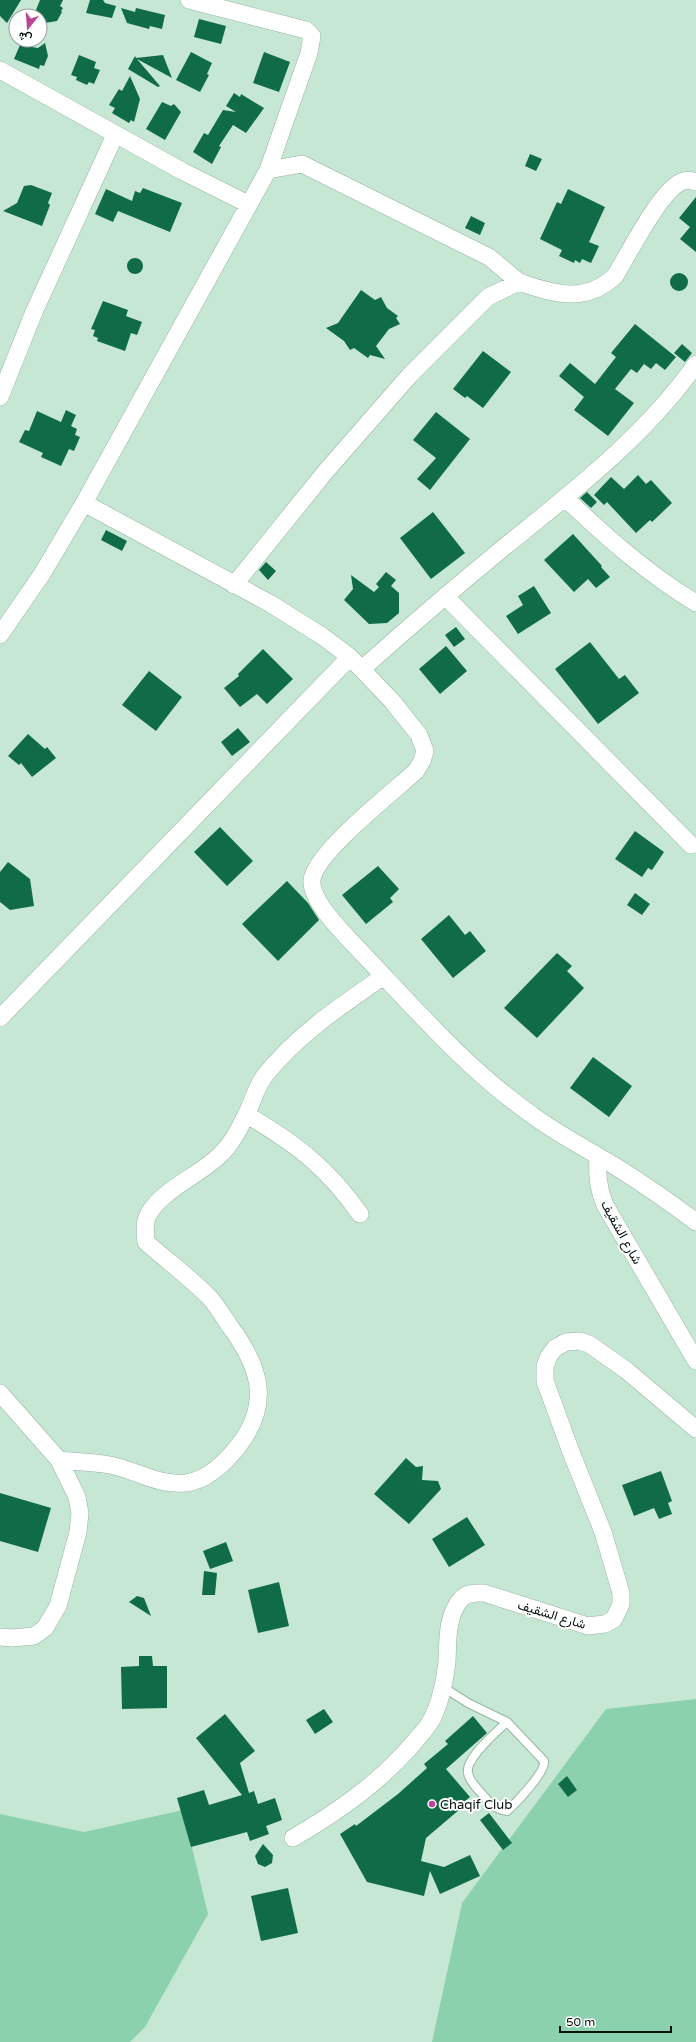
<svg xmlns="http://www.w3.org/2000/svg" width="696" height="2042" font-family="'Varela Round',Vazirmatn,sans-serif">
<style>
.green{fill:#8bd1ad}
.building{fill:#0f6b48}
.lines{fill:none;stroke-linecap:round;stroke-linejoin:round}
.lane-casing{stroke:#96b5a4;stroke-width:10}
.street-casing{stroke:#96b5a4;stroke-width:18}
.lane{stroke:#fff;stroke-width:8}
.street{stroke:#fff;stroke-width:17}
.poi-dot{fill:#bd4599;stroke:#fff;stroke-width:1.5}
.labels{text-anchor:middle;stroke-width:4;stroke-linejoin:round;paint-order:stroke}
.street-label{font-size:13px;fill:#06110b;stroke:#fff}
.poi-label{font-size:13px;fill:#06110b;stroke:#fff;text-anchor:start}
</style>
<rect width="100%" height="100%" fill="#c7e7d5"/>
<path class="green" d="M696 1699V2042H432L462 1903 606 1709Z
M183 1810 208 1914 145 2027 130 2042H0V1814L84 1832Z"/>
<path class="building" d="M0 0H21L7 23 0 16Z
M40 0H63L60 6 63 8 61 11 62 12 57 21 45 23 36 10Z
M90 0H103L105 3 116 6 112 18 86 13Z
M121 8 135 12 136 8 165 15 162 29 150 26 149 29 127 23Z
M199 19 226 26 221 44 194 37Z
M45 43 48 56 44 66 40 65 39 69 14 59 20 45 38 48Z
M191 52 212 63 207 74 209 75 200 92 176 80Z
M264 52 290 62 279 92 253 83Z
M79 55 96 62 94 68 100 70 94 84 89 82 87 85 76 80 77 77 71 75Z
M163 55 172 78 137 59 160 86 158 87 128 69 135 56 136 58Z
M130 76 140 99 134 122 131 120 129 123 112 113 115 108 109 105 119 89 122 91Z
M234 93 240 97 241 94 264 108 246 133 233 125 219 146 221 147 212 164 193 152 204 133 208 135 223 110 236 112 226 106Z
M162 102 171 106 174 104 181 112 165 140 146 129Z
M530 154 542 159 536 171 525 166Z
M31 185 52 193 48 203 50 205 42 226 3 211 17 203 24 186Z
M143 188 182 203 170 232 118 211 113 222 95 214 106 189 132 201 135 191 140 193Z
M568 189 605 207 589 242 599 246 591 263 582 259 580 263 575 260 574 263 559 256 562 250 540 239 557 202 561 204Z
M696 197V252L680 239 690 227 679 218Z
M471 216 485 223 480 235 465 228Z
M127 266a8 8 0 1 1 16 0a8 8 0 1 1-16 0Z
M670 282a9 9 0 1 1 18 0a9 9 0 1 1-18 0Z
M361 290 375 300 381 297 387 308 398 316 396 318 400 324 389 329 376 346 385 359 370 355 368 358 354 348 350 350 344 341 326 328 338 323Z
M103 301 128 310 126 316 142 322 137 335 131 333 125 351 97 341 98 338 93 336 95 330 91 329Z
M635 324 676 357 665 370 656 363 651 369 644 364 637 373 631 369 615 389 634 403 608 436 574 410 584 397 559 376 570 363 595 384 616 357 611 353Z
M682 344 692 353 685 362 674 353Z
M483 351 511 372 483 408 467 396 465 398 453 389Z
M66 410 76 415 71 426 77 429 75 435 80 437 74 451 69 449 61 466 41 457 43 453 19 442 25 430 29 431 37 411 61 422Z
M436 412 470 439 430 490 417 479 436 458 413 440Z
M638 475 646 484 651 480 672 503 652 522 650 520 636 533 607 502 604 505 594 495 611 477 624 489Z
M587 492 597 502 591 508 580 498Z
M433 512 465 553 431 579 400 538Z
M106 530 127 541 122 551 101 540Z
M573 534 602 566 601 567 610 577 596 588 588 579 574 592 544 560Z
M266 562 276 571 268 580 259 570Z
M386 572 396 580 391 586 399 593V613L387 623 369 624 344 600 353 589 351 575 374 592 379 587 376 584Z
M534 586 551 613 518 634 506 616 523 605 518 596Z
M456 627 465 639 454 647 445 635Z
M590 642 619 679 625 675 639 693 598 724 555 669Z
M446 646 467 671 440 694 419 669Z
M263 649 293 679 267 704 257 694 240 707 224 688 239 676 238 674Z
M149 671 182 697 156 731 122 705Z
M238 728 250 742 232 756 221 742Z
M28 734 45 749 47 747 56 758 32 777 21 763 19 765 8 756Z
M220 827 253 861 227 886 194 852Z
M635 831 664 852 652 870 648 868 642 877 615 859Z
M8 862 30 879 34 906 10 910 0 902V872Z
M378 866 399 889 390 898 393 902 366 924 342 895Z
M287 881 308 903 319 920 278 961 242 924Z
M635 893 650 904 642 915 627 905Z
M449 915 465 935 470 931 486 951 453 978 421 939Z
M557 953 572 966 567 971 584 988 537 1038 504 1008Z
M593 1057 632 1086 609 1117 570 1088Z
M406 1458 416 1467 423 1466 422 1480 438 1481 441 1489 409 1524 374 1494Z
M661 1471 672 1501 668 1503 672 1514 659 1519 654 1508 634 1516 622 1485Z
M0 1493 51 1508 38 1552 0 1541Z
M467 1517 485 1545 449 1567 432 1539Z
M226 1542 233 1561 210 1569 203 1551Z
M204 1571 217 1573 215 1595H202Z
M279 1582 289 1626 258 1633 248 1590Z
M137 1596 144 1598 151 1616 129 1602Z
M139 1656H152L153 1666H167V1708L122 1709 121 1667 139 1666Z
M324 1709 333 1722 315 1734 306 1720Z
M225 1714 255 1751 240 1763 249 1793 254 1791 258 1804 275 1798 282 1820 266 1826 269 1834 250 1841 247 1832 191 1847 177 1798 204 1790 209 1805 242 1795 196 1738Z
M473 1716 487 1733 446 1769 470 1797 464 1802 466 1804 426 1838 421 1861 444 1867 470 1855 480 1876 440 1894 430 1871 424 1896 367 1882 340 1834 355 1824 356 1826 398 1794 427 1768 424 1764 448 1744 445 1741Z
M567 1776 577 1790 568 1797 558 1784Z
M489 1813 512 1843 503 1850 480 1820Z
M263 1844 273 1855 272 1863 265 1867 258 1864 255 1856Z
M288 1888 298 1933 261 1941 251 1896Z"/>
<g class="lines">
<g class="lane-casing">
<path id="lane" d="M443 1687 468 1703 507 1722 544 1761C546 1772 516 1803 507 1811 495 1810 489 1802 482 1794 477 1788 469 1781 468 1773 465 1759 496 1732 507 1722"/>
</g>
<g class="street-casing">
<path id="street" d="M0 70 182 171 248 204
M268 170 302 164 489 257 519 282
M0 397 34 312 115 135
M565 498C606 537 648 574 696 603
M84 503 271 604 322 636 350 657 392 701 419 735 425 751 422 761 416 771C393 792 315 853 312 880 310 902 348 938 363 954 416 1010 468 1070 532 1115 559 1135 589 1150 618 1168 645 1185 671 1203 696 1222
M234 585 326 471 409 376 488 297 519 282C554 294 585 304 615 276 628 255 660 191 681 182 686 179 691 180 696 182
M445 596 691 845
M0 635 42 574 84 503 268 170 309 53 312 36 306 30 189 0
M362 669C410 626 458 585 508 544 575 490 646 435 696 364
M0 1018 350 657
M247 1115C295 1143 327 1167 360 1214
M598 1157C597 1175 598 1188 605 1205L696 1361
M0 1393 59 1460 77 1497 80 1513 78 1532 58 1606 45 1628 34 1636 12 1638 0 1637
M59 1460C76 1462 93 1462 110 1465 136 1470 158 1486 186 1483 208 1480 226 1462 239 1445 272 1402 259 1365 229 1325 223 1316 217 1306 210 1298 191 1278 167 1261 146 1242 145 1233 144 1223 148 1215 162 1189 201 1175 222 1153 232 1143 240 1128 246 1115 253 1102 256 1086 266 1074 298 1034 342 1005 384 976
M293 1838C339 1811 382 1781 416 1740 424 1731 432 1722 436 1710 442 1695 445 1678 447 1662 448 1642 446 1615 462 1598 468 1592 476 1593 484 1593L588 1626 605 1624 614 1619 621 1604V1593L603 1532 571 1452 545 1381V1366L549 1356 555 1348 566 1342 579 1341 589 1344 626 1370 696 1429"/>
</g>
<use href="#lane" class="lane"/>
<use href="#street" class="street"/>
</g>
<circle class="poi-dot" cx="432" cy="1804" r="4"/>
<g class="labels">
<g class="street-label">
<text transform="translate(622 1232) rotate(61)" y="5">شارع الشقيف</text>
<text transform="translate(552 1614) rotate(17)" y="5">شارع الشقيف</text>
</g>
<g class="poi-label">
<text x="440" y="1809">Chaqif Club</text>
</g>
</g>
<g transform="translate(28 28) rotate(197)"><circle r="19" fill="#ffffff" stroke="#9ba09d"/>
<path d="M0-3L7 15L0 10L-7 15Z" fill="#bd4599"/>
<text y="-6" font-size="11" font-weight="bold" text-anchor="middle" fill="#06110b">ش</text>
</g>
<path d="M560 2026v6h111v-6" fill="none" stroke="#06110b" stroke-width="2"/>
<text x="566" y="2026" font-size="12" fill="#06110b" stroke="#ffffff" stroke-width="3" paint-order="stroke">50 m</text>
</svg>
